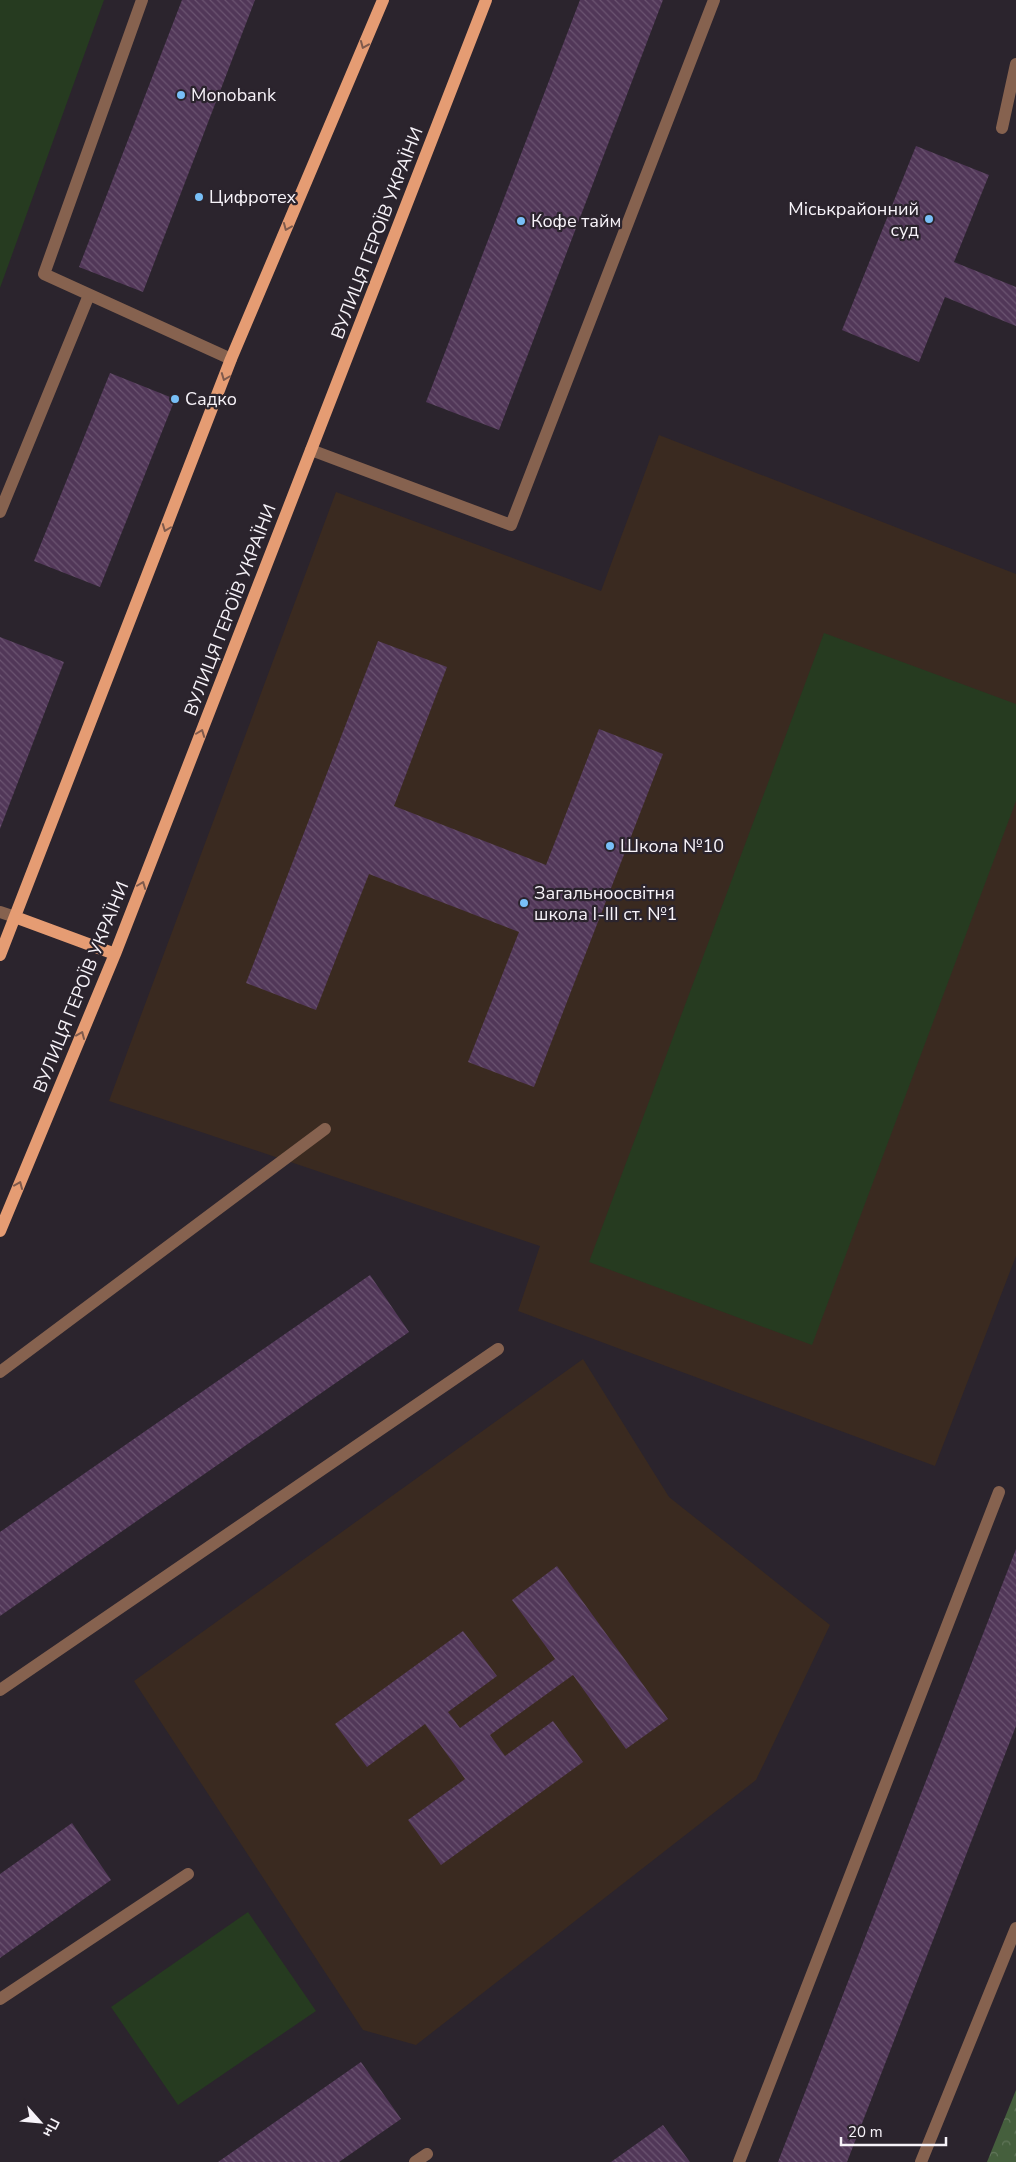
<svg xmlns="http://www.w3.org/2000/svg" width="1016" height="2162" font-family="'Nunito Sans',sans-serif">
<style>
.education{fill:#3a2a20}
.green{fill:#263b20}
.forest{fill:url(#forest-crowns)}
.building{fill:url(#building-back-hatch)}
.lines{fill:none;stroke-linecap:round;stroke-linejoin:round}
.minor{stroke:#86624f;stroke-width:12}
.major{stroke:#e59c73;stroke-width:12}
.oneway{stroke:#7f5a4c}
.poi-dot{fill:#78bff7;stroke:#2b242d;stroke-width:2}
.labels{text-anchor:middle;stroke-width:4.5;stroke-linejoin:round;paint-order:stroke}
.poi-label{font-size:18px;fill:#f7f3f9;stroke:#2b242d;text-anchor:start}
.street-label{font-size:18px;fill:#f7f3f9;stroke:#2b242d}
</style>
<defs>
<pattern id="forest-crowns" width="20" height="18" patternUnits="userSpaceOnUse" patternTransform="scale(1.25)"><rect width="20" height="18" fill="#455f3d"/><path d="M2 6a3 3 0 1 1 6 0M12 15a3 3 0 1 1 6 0" fill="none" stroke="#61765a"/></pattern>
<pattern id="building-back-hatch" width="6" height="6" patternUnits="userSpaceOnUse" patternTransform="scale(1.25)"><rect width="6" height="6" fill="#513758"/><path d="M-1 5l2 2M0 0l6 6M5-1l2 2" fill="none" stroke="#6b5471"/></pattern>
</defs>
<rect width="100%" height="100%" fill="#2b242d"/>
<path class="education" d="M659 435 1016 574V1256L935 1466 518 1311 540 1246 109 1101 336 492 601 591Z
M583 1359 669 1497 830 1625 756 1780 416 2045 363 2030 134 1681Z"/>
<path class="green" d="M0 0H104L0 288Z
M824 633 1016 704V801L812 1345 589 1262Z
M248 1912 316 2011 178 2105 111 2007Z"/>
<path class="forest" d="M1016 2090V2162H987Z"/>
<path class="building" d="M182 0H255L143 292 79 267Z
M580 0H663L499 430 426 402Z
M916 146 989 175 954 262 1016 287V326L945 297 919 362 842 330Z
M110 373 175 399 100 587 34 561Z
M0 637 64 662 0 829Z
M378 641 447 667 394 806 546 865 599 729 663 754 534 1087 468 1062 519 932 369 874 316 1010 246 983Z
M370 1275 409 1332 0 1616V1532Z
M1016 1549V1726L847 2162H778Z
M557 1566 668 1719 626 1749 573 1675 490 1735 505 1756 553 1721 583 1762 441 1865 408 1820 465 1779 425 1724 367 1767 335 1724 463 1631 497 1676 448 1712 460 1728 555 1659 512 1600Z
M72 1823 111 1880 0 1958V1874Z
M361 2062 401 2119 339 2162H218Z
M663 2125 690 2162H611Z"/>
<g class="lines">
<path class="minor" d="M142 0 44 274 231 359
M1002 128 1016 64
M311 450 511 525 714 0
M0 512 89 295
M0 912 15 917
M0 1372 325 1129
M0 1690 498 1349
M0 1999 188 1874
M415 2162 427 2154
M739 2162 999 1492
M921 2162 1016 1928"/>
<path class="major" d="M15 917 115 954
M0 955 231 359 383 0
M0 1231 115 954 486 0"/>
</g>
<defs><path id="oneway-chevron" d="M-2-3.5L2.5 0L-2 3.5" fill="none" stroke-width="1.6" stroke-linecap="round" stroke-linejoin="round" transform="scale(1.25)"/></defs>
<g class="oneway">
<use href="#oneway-chevron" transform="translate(364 45) rotate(113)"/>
<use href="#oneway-chevron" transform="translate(287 227) rotate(113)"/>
<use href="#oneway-chevron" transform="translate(225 377) rotate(111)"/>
<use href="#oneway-chevron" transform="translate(166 528) rotate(111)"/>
<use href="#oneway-chevron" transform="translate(201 733) rotate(-69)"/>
<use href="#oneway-chevron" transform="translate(142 885) rotate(-69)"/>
<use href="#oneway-chevron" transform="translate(81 1035) rotate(-67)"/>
<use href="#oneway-chevron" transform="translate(19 1185) rotate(-67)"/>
</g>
<g class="poi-dot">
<circle cx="181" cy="95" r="5"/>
<circle cx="199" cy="197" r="5"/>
<circle cx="929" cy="219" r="5"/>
<circle cx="521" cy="221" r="5"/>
<circle cx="175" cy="399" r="5"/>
<circle cx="610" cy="846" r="5"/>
<circle cx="524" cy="903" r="5"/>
</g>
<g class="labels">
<g class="poi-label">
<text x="191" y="101">Monobank</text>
<text x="209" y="203">Цифротех</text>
<text x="919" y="215" text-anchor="end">Міськрайонний<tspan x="919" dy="21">суд</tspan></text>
<text x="531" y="227">Кофе тайм</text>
<text x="185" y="405">Садко</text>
<text x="620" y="852">Школа №10</text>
<text x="534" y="899">Загальноосвітня<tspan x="534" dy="21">школа І-ІІІ ст. №1</tspan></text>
</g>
<g class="street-label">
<text transform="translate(377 233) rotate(-69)" y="6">ВУЛИЦЯ ГЕРОЇВ УКРАЇНИ</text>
<text transform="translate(230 610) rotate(-69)" y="6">ВУЛИЦЯ ГЕРОЇВ УКРАЇНИ</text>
<text transform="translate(81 987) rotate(-68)" y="6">ВУЛИЦЯ ГЕРОЇВ УКРАЇНИ</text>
</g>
</g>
<g transform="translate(40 2122) rotate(117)" stroke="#2b242d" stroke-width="4" paint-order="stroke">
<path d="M0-4L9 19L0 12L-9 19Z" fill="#f7f3f9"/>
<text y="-8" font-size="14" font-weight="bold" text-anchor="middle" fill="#f7f3f9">Пн</text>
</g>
<path d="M841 2137v8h105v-8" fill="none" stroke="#f7f3f9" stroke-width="2.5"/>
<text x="848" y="2137" font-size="15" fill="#f7f3f9" stroke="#2b242d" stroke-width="4" paint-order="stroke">20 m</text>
</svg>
